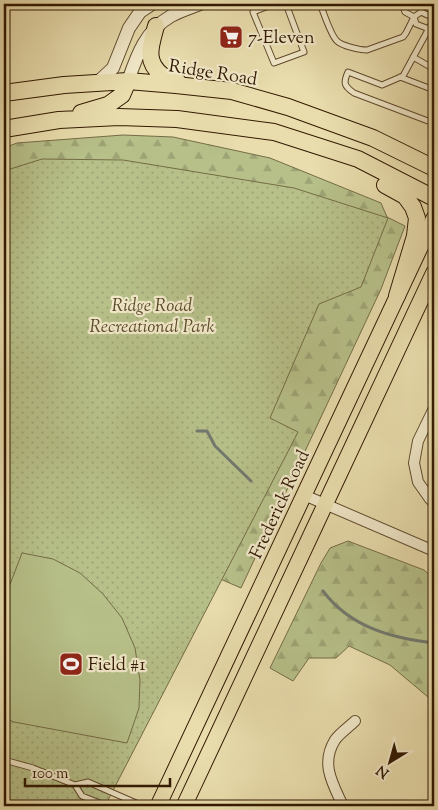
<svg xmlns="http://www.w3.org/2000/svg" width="438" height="810" font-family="'Sorts Mill Goudy',serif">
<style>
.forest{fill:url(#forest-firs);stroke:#746c46}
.park{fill:url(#park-dots);stroke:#746c46}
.pitch{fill:#b7c089;stroke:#746c46}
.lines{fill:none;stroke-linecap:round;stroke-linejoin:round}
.stream{stroke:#72796e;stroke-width:3}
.service-casing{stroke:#604a2d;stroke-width:7}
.minor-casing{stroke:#604a2d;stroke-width:12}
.tertiary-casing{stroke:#604a2d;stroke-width:14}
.primary-casing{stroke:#321902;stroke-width:17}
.trunk-casing{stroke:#321902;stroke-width:18}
.service{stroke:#f1e9ca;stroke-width:5}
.minor{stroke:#f1e9ca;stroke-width:10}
.tertiary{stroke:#f1e9ca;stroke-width:12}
.primary{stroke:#e9ddad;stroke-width:15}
.trunk{stroke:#e9ddad;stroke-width:16}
.labels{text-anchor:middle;stroke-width:4.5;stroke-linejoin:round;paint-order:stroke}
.poi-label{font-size:18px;fill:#321902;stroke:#f1e9ca;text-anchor:start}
.street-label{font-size:18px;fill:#321902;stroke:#f1e9ca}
.park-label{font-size:18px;font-style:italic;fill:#5a4b2a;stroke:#f1e9ca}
</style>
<defs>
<pattern id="forest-firs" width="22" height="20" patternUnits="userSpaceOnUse" patternTransform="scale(1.25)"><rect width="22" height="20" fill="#b7c089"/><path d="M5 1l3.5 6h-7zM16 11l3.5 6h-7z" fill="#9ea475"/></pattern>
<pattern id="park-dots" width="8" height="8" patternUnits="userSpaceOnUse" patternTransform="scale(1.25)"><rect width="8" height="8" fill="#b7c089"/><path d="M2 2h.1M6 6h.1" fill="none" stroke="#9ea475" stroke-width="1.8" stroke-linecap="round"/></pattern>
</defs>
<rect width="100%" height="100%" fill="#e9ddad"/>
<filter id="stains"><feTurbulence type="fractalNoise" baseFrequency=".004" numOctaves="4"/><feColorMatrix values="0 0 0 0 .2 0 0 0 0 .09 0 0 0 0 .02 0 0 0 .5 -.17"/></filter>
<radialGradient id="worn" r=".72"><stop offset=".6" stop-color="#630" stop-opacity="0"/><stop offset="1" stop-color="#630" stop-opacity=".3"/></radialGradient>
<path class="forest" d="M123 135 173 137 270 158 381 203 387 217 405 226 381 289 241 588 4 485V148L17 143Z
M348 541 424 570 434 579V688L428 697 390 665 349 646 336 658H309L293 681 270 668 321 563 330 548Z"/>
<path class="park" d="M42 159 123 160 294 188 388 218 361 287 319 304 270 418 298 432 105 806H4V171Z"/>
<path class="pitch" d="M22 553 53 559 80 573 103 594 122 618 135 648 140 680 139 708 127 743 14 722 4 718V600Z"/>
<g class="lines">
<path class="stream" d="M197 431H207L215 446 251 481
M323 591C350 627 391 638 434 643"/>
<g class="service-casing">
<path id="service" d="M274 4 253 12 274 63 304 52 286 4
M321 4 322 9C325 17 332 37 337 41 342 46 360 50 367 50L403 37 406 33 414 17 421 12 434 18
M402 4 405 12 414 17 416 24 429 29
M434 19 403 76 382 85 348 72C343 83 344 86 354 93L428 121 434 117
M413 57 434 69
M400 77 434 90
M4 760 33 768 75 785 82 796 107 806
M75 785 88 782 143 806"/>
</g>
<g class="minor-casing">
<path id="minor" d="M434 408 418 441 414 463 418 482 430 499 434 503
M304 495 434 551
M343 806C333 784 320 764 335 740 340 733 349 727 355 721"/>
</g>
<g class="tertiary-casing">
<path id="tertiary" d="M128 81C137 55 145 31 171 16 180 11 190 8 200 4
M97 83 113 68 129 28 140 12 152 4"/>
</g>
<g class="primary-casing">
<path id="primary" d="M158 806 434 218
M184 806 434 272"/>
</g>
<g class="trunk-casing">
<path id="trunk" d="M156 26C151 45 144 61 162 75 166 78 173 80 178 82
M4 93 64 85 128 81 176 85 232 91 288 107 373 138 434 168
M81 113 108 105 122 95 128 81
M4 129 59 120 119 117 177 119 274 132 358 159 434 198
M385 185 405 196 413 207 417 218 415 236 397 296"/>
</g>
<use href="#service" class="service"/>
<use href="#minor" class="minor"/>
<use href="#tertiary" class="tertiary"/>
<use href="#primary" class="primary"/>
<use href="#trunk" class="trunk"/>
</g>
<defs>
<g id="supermarket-square" transform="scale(1.25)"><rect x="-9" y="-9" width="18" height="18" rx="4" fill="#8f2418" stroke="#f1e9ca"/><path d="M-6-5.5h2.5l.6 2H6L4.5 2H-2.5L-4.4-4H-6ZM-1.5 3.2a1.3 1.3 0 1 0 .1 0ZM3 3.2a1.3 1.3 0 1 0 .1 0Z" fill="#fff"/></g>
<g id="stadium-square" transform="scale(1.25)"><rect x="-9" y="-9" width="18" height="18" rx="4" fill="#8f2418" stroke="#f1e9ca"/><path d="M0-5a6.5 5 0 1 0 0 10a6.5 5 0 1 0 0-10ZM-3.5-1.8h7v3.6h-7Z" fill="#fff"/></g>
</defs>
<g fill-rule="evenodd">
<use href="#supermarket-square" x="231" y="37"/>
<use href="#stadium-square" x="71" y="664"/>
</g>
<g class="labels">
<g class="poi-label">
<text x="248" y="43">7-Eleven</text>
<text x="88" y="670">Field #1</text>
</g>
<g class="street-label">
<text transform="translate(213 72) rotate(9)" y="6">Ridge Road</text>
<text transform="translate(279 504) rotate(-65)" y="6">Frederick Road</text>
</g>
<g class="park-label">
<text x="152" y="311">Ridge Road<tspan x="152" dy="21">Recreational Park</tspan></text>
</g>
</g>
<rect width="438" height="810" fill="none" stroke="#e9ddad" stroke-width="20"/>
<rect x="5" y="5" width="428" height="800" fill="none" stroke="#321902" stroke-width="2.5"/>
<rect x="10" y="10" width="418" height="790" fill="none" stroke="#321902"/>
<g transform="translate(390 762) rotate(217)" stroke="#f1e9ca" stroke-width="4" paint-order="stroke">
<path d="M0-4L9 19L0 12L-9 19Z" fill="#321902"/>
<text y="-8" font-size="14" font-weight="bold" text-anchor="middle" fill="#321902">N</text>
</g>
<path d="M25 778v8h145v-8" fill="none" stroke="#321902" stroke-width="2.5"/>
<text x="32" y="778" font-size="15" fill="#321902" stroke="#f1e9ca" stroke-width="4" paint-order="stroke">100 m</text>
<rect width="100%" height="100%" filter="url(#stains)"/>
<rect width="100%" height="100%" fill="url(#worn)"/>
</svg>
